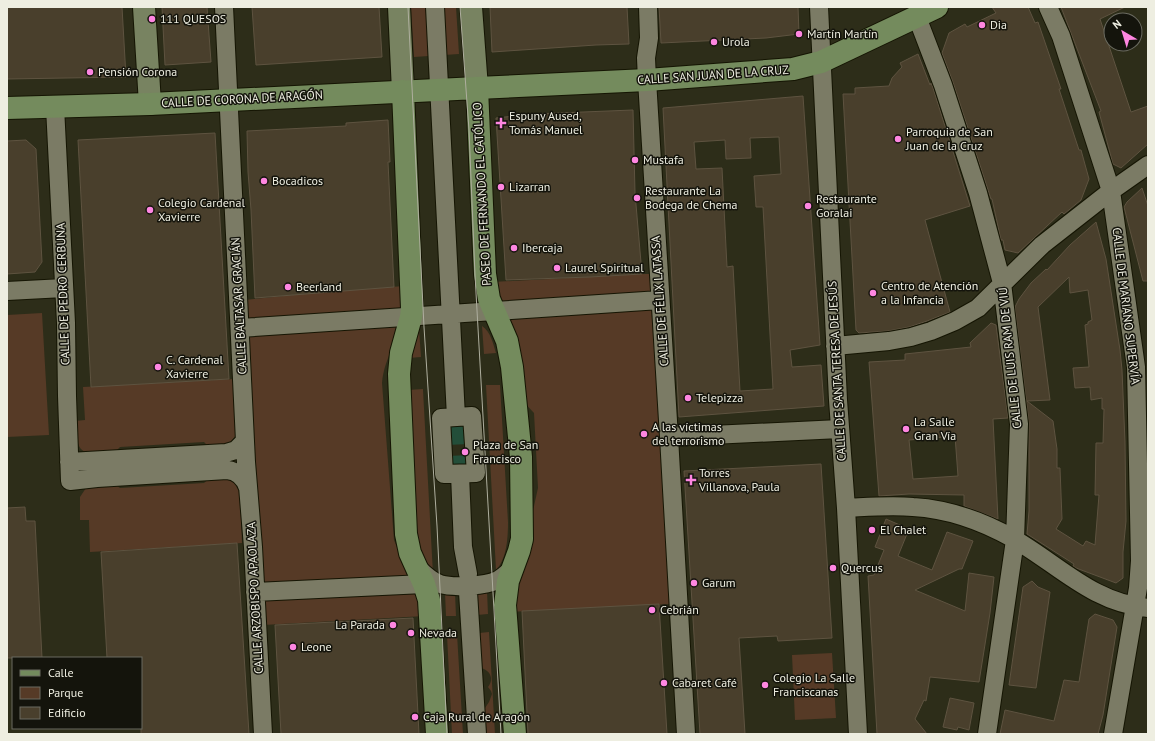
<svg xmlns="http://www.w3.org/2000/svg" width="1155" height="741" font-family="'PT Sans',sans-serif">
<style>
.green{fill:#563a26}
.water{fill:#234e39}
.building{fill:#493f2c;stroke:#5e5340;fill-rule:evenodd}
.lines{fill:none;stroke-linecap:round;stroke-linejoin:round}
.street-casing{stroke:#151503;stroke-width:20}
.secondary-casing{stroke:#151503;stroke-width:24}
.primary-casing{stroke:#151503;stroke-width:24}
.street{stroke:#7b7b65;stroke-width:18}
.secondary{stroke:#788361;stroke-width:22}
.primary{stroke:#748b5d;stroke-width:22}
.tram{stroke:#afaf9f;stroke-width:1}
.poi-dot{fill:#fe86e1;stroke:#14140c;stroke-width:1.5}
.labels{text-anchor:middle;stroke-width:3;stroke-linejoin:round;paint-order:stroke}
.poi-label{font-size:12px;fill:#eeeee1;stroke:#14140c;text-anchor:start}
.street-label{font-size:12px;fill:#eeeee1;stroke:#14140c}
</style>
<rect width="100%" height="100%" fill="#2d2d19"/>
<path class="green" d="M411 7H456L459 54 414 57Z
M642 274H652L670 604 508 612 532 515 538 488 534 413 519 397 492 282Z
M405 286C405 307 398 327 392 347 388 359 383 369 382 383L394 540 425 616 263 625 245 300 332 291Z
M42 313 49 435 7 437V315Z
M482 326C491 332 493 344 496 353L484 354Z
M419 329 421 357 409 358 417 333Z
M235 379 236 435 228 445 211 449 204 442 120 447 113 454C80 455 77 454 75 421L85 420 83 387Z
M486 385H500L508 522C508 537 507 559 496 570Z
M423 389V390L433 574 422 555 416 529 408 390Z
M211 477H225L233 481 240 491 242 543 90 552 89 520H80V497L86 488 112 482 120 488 204 483Z
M487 591 488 614 477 615 476 592Z
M445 593H455L456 616H446Z
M489 632 495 734H484L483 711 489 702 492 694 491 691 488 687C494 679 491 671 481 668L479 633Z
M457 634 463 734H452L447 635Z
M832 653 836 718 795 720 792 655Z"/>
<path class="water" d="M468 422 469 444 447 445 446 423Z
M470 455V466L448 467 447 456Z"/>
<path class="building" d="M7 7H122L126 77 7 79Z
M162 7H207L211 62 165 65Z
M252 7H379L382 57 256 65Z
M490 7H627L629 44 596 45 492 52Z
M659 7H798L799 34 766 38 661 43Z
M992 7H1028L1035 23 1038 22 1061 89H1059L1079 150H1081L1089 179 1081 200 1064 214 1062 212 1018 253 1005 250 1003 240H1001L992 199H991L953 82 942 53 949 33 965 24 967 27 996 13Z
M1061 7H1125L1100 19 1131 112 1148 106V144L1121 168 1113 164 1099 112 1101 111Z
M918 54 930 85 931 83 933 88 970 206 925 220 950 312 927 321 909 327 888 331 859 333 856 330 843 94H855V88L889 86 892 78 902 67 900 63Z
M803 96 820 345 790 350 792 367 821 365 824 406 679 417 663 108ZM779 137 781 174 754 176 756 207H763L773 389 740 391 733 266 727 267 722 168 696 169 694 142 725 140 726 159 751 158 750 138Z
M633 110 635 193 642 274 590 277 506 280 496 118 533 114Z
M388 120 390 162H388L394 287 255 298 251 210 248 172 247 131 346 126V123Z
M215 133 229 379 91 387 78 140Z
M26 140 36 149 42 262 35 272 7 274V141Z
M1142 188 1148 206V281H1143L1124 207 1127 202Z
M1096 222 1106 259 1120 350 1122 370 1125 442 1126 521 1123 552V578L1116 583 1076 568 1073 566 1074 564 1027 534 1029 511V423L1015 307 1019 299 1031 283 1046 269 1047 270 1070 245ZM1069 277 1070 293 1088 290 1092 320 1088 322V324L1085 325 1089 367 1073 368 1075 388 1090 387 1091 400 1102 398V409H1104L1103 443H1096L1095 495H1099L1095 545 1086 541 1083 546 1056 529 1062 519 1060 468H1057V449L1053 421 1027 401 1050 400 1038 307Z
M991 323 996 325 1008 418 993 419 998 519 964 506V495L909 494 879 496 869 362 905 360V354L971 347 970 343ZM955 436 958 476 913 479 909 440Z
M821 464 832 638 778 641 777 636 739 638 745 734H700L684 471Z
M25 507 26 521H35L42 658H7V508Z
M886 519 909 529 898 556 932 570 947 532 973 541 962 569H959L915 590 965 611 969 573 994 577 990 613 979 682 930 677 926 701 924 700 915 719 927 734H877L868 576 874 575 884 550 875 547Z
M237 543 249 734H141V658H107L101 552Z
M1032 581 1038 587 1050 592 1036 688 1009 685 1023 587Z
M659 604 667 734H528L522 611Z
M1095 614 1113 620 1117 627 1103 715 1098 734H1000L1005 710 1054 721 1064 680 1079 682 1089 619Z
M413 618 419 734H281L275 625Z
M950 698 974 703 969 730 958 727 957 730 943 727Z"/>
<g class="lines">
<g class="street-casing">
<path id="street" d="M224 7 246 462 253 547 263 734
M435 7 456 417
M648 7 649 38 646 58 647 80 669 437 686 734
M819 7 838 400 846 508 858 734
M1048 7 1061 36 1111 191 1136 367 1140 561 1138 588 1113 734
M917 17 943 85 978 193 1002 283 1019 424 1015 540 987 734
M55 107 66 323 67 396 70 481 97 478 227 470C237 471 245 478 248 488
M7 291 64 288
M240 328 660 300
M835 346 889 341 911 337 931 331 955 321 978 308 1042 245 1111 191 1148 165
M472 416 476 473 444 474 441 418Z
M669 437 840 429
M69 462 226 453 236 450 245 441
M460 474 463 547 468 574
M846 508C868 507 891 505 913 507 948 509 984 522 1014 539 1059 565 1093 603 1148 608
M418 568C424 574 431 581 440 584 453 588 486 586 498 580 502 578 506 574 510 571
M255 592 424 584
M468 592 477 734"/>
</g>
<g class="secondary-casing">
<path id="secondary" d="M144 7 150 104
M399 7 403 91
M471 7 477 88"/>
</g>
<g class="primary-casing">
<path id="primary" d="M477 88 485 274 489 299 507 341 512 367 521 457 522 539 519 551 508 581 505 605 515 734
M403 91 412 308 411 317 401 353 399 374 406 534 410 553 424 584 429 600 437 734
M7 108 150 104 477 88 647 80 793 69 821 62 937 7"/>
</g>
<use href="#street" class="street"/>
<use href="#secondary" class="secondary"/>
<use href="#primary" class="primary"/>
<path class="tram" d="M408 7 424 327 437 526 447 734
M460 7 469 130 475 275 501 734"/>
</g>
<g class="poi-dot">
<circle cx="152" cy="19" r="4"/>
<circle cx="982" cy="25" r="4"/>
<circle cx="799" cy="34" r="4"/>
<circle cx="714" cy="42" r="4"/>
<circle cx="90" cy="72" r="4"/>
<path d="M499 117h4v4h4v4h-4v4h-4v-4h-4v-4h4z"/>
<circle cx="898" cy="139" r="4"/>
<circle cx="635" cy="160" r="4"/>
<circle cx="264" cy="181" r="4"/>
<circle cx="501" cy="187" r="4"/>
<circle cx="637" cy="198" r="4"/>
<circle cx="808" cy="206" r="4"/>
<circle cx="150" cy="210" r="4"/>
<circle cx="514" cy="248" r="4"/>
<circle cx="557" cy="268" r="4"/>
<circle cx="288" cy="287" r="4"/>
<circle cx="873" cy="293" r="4"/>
<circle cx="158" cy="367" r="4"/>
<circle cx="688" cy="398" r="4"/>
<circle cx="906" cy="429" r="4"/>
<circle cx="644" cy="434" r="4"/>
<circle cx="465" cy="452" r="4"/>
<path d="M689 474h4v4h4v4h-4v4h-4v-4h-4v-4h4z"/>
<circle cx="872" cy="530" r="4"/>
<circle cx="833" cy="568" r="4"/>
<circle cx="694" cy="583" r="4"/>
<circle cx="652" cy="610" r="4"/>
<circle cx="393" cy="625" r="4"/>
<circle cx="411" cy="633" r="4"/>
<circle cx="293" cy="647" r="4"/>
<circle cx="664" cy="683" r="4"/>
<circle cx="765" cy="685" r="4"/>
<circle cx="415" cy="717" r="4"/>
</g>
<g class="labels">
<g class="poi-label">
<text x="160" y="23">111 QUESOS</text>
<text x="990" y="29">Dia</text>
<text x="807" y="38">Martín Martín</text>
<text x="722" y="46">Urola</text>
<text x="98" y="76">Pensión Corona</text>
<text x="509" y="120">Espuny Aused,<tspan x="509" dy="14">Tomás Manuel</tspan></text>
<text x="906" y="136">Parroquia de San<tspan x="906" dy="14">Juan de la Cruz</tspan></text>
<text x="643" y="164">Mustafa</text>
<text x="272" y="185">Bocadicos</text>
<text x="509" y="191">Lizarran</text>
<text x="645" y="195">Restaurante La<tspan x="645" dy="14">Bodega de Chema</tspan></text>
<text x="816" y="203">Restaurante<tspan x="816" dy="14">Goralai</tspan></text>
<text x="158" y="207">Colegio Cardenal<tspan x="158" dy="14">Xavierre</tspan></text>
<text x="522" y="252">Ibercaja</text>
<text x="565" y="272">Laurel Spiritual</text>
<text x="881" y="290">Centro de Atención<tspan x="881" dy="14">a la Infancia</tspan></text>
<text x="296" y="291">Beerland</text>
<text x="166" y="364">C. Cardenal<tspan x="166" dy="14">Xavierre</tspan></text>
<text x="696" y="402">Telepizza</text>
<text x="914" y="426">La Salle<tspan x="914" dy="14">Gran Vía</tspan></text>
<text x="652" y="431">A las víctimas<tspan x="652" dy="14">del terrorismo</tspan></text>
<text x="473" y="449">Plaza de San<tspan x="473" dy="14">Francisco</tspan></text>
<text x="699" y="477">Torres<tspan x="699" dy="14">Villanova, Paula</tspan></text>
<text x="880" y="534">El Chalet</text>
<text x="841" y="572">Quercus</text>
<text x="702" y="587">Garum</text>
<text x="660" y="614">Cebrián</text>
<text x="385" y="629" text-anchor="end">La Parada</text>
<text x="419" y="637">Nevada</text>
<text x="301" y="651">Leone</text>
<text x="773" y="682">Colegio La Salle<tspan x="773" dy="14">Franciscanas</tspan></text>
<text x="672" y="687">Cabaret Café</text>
<text x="423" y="721">Caja Rural de Aragón</text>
</g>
<g class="street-label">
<text transform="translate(713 75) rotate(-4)" y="4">CALLE SAN JUAN DE LA CRUZ</text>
<text transform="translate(242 99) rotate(-3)" y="4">CALLE DE CORONA DE ARAGÓN</text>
<text transform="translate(482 194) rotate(-93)" y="4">PASEO DE FERNANDO EL CATÓLICO</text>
<text transform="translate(63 294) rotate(-92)" y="4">CALLE DE PEDRO CERBUNA</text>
<text transform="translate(660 301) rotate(-94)" y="4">CALLE DE FÉLIX LATASSA</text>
<text transform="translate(239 306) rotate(-93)" y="4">CALLE BALTASAR GRACIÁN</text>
<text transform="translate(1126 306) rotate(83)" y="4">CALLE DE MARIANO SUPERVÍA</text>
<text transform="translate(1010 358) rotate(-96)" y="4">CALLE DE LUIS RAM DE VIÚ</text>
<text transform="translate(837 371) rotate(-93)" y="4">CALLE DE SANTA TERESA DE JESÚS</text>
<text transform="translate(255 598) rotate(-93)" y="4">CALLE ARZOBISPO APAOLAZA</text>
</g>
</g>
<rect width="1155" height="741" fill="none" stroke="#eeeee1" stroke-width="16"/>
<rect x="12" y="657" width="130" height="72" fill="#14140c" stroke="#6b6b61"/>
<rect x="20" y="670" width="20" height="6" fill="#748b5d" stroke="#6b6b61"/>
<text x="48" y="677" font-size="12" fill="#eeeee1">Calle</text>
<rect x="20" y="687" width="20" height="12" fill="#563a26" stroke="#6b6b61"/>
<text x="48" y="697" font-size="12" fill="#eeeee1">Parque</text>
<rect x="20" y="707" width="20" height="12" fill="#493f2c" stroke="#6b6b61"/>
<text x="48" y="717" font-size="12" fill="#eeeee1">Edificio</text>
<g transform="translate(1123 32) rotate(322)"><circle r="19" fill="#14140c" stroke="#6b6b61"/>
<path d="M0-3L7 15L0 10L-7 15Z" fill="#fe86e1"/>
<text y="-6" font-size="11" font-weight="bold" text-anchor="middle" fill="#eeeee1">N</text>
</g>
</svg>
